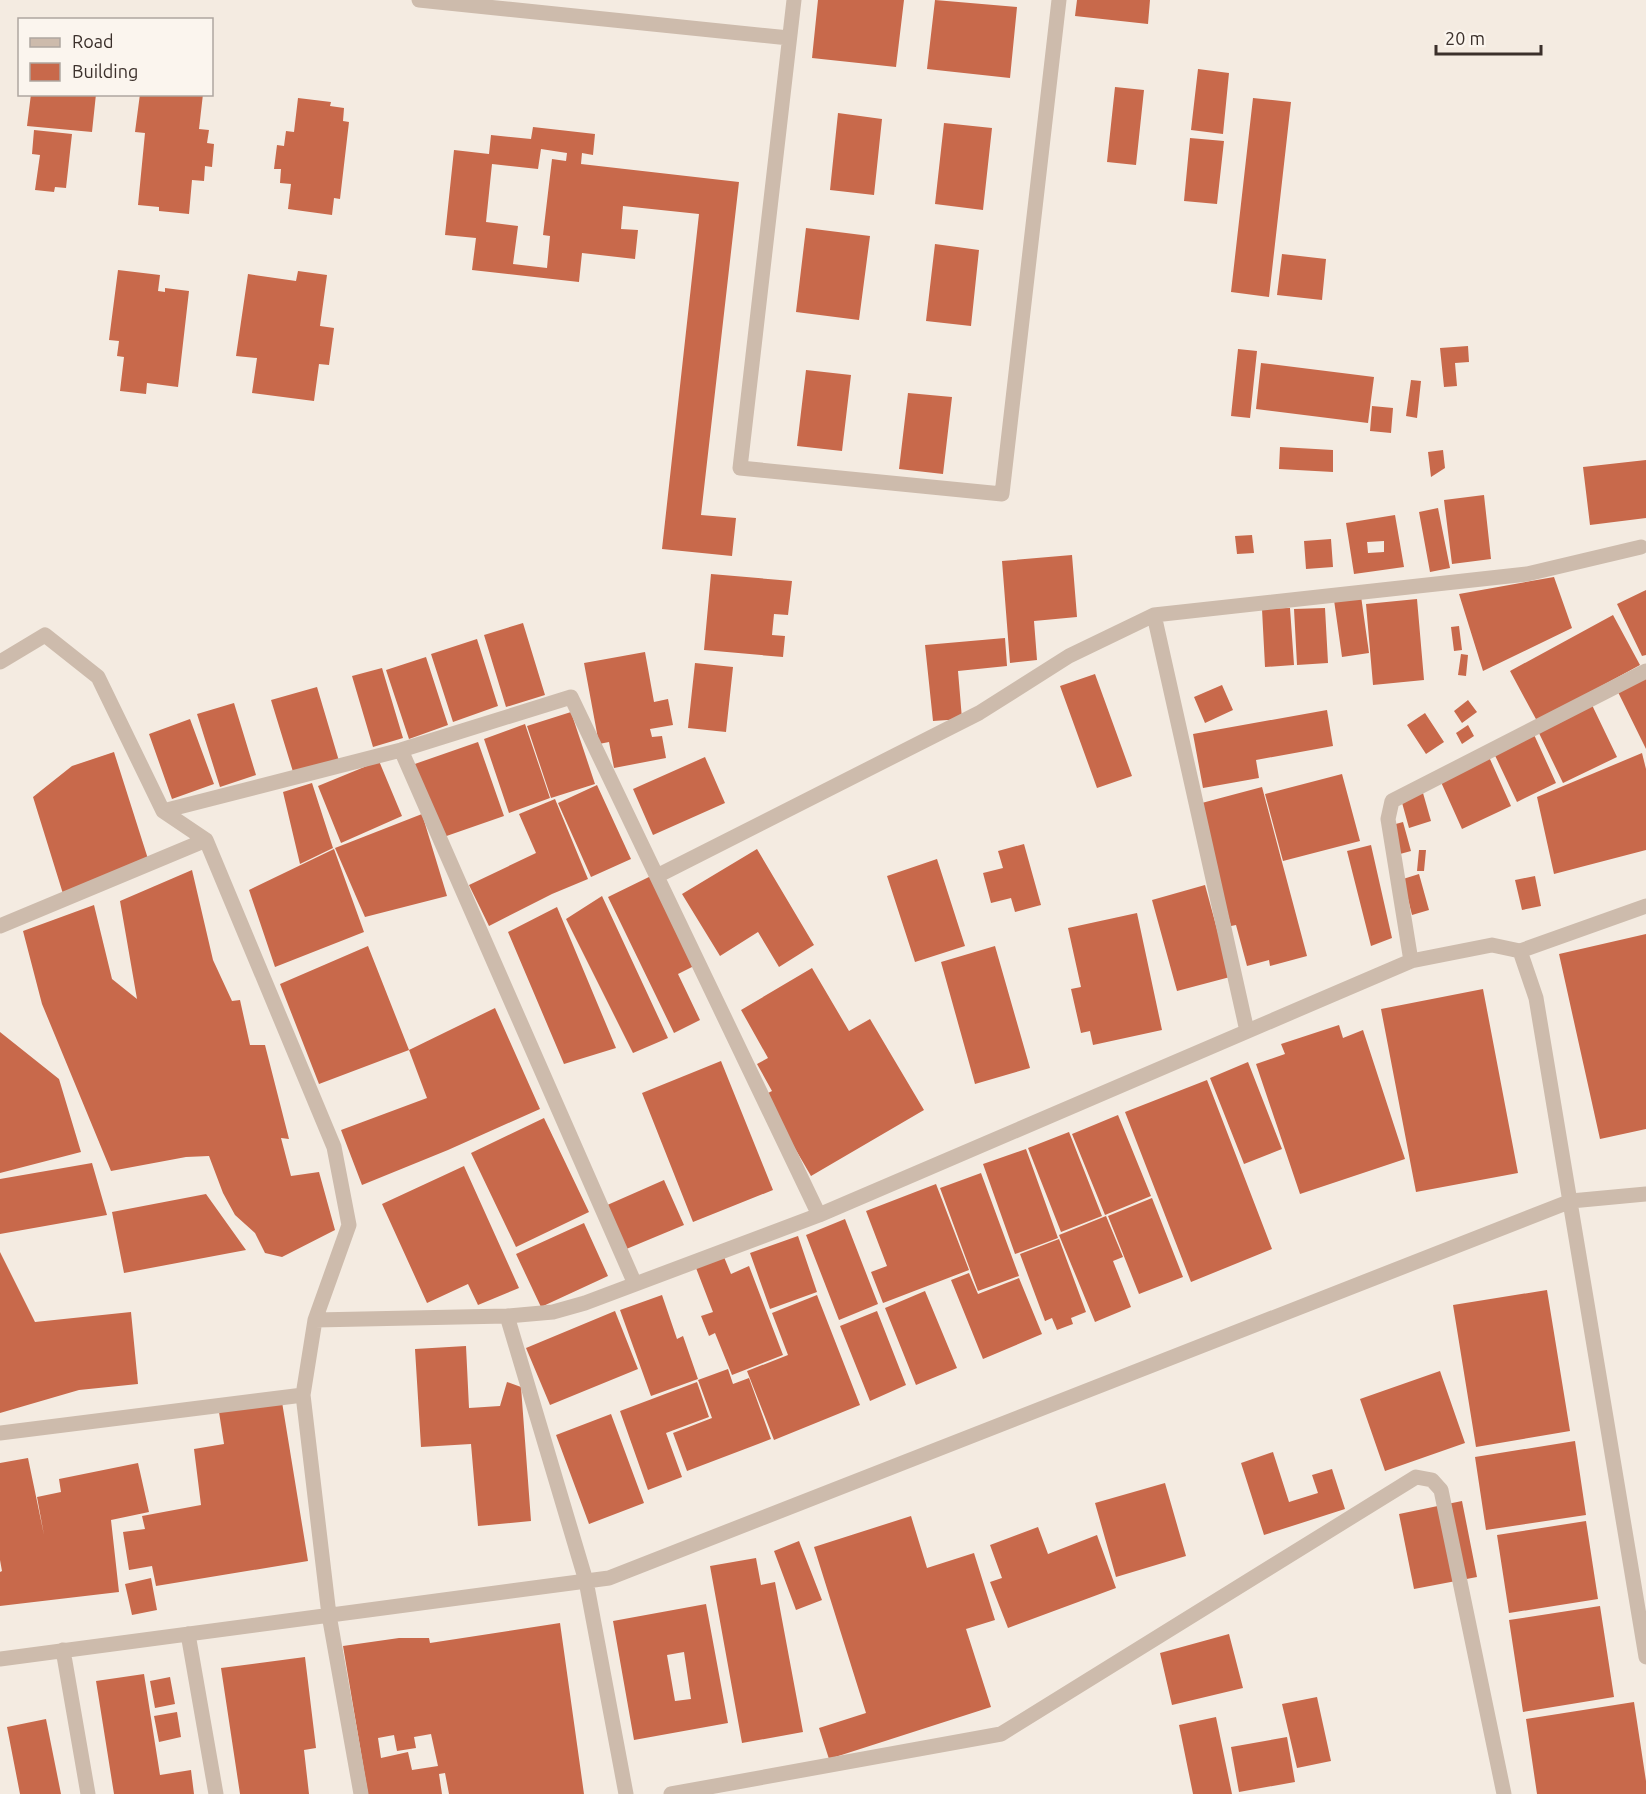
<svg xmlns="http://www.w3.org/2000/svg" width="1646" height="1794" font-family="Ubuntu,sans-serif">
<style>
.building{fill:#c8694b;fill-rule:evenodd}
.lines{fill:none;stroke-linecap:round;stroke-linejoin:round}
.minor{stroke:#cdbbac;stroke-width:15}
</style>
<rect width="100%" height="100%" fill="#f4ebe1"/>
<path class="building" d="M818 0H904L896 67 812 58Z
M935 0 1017 7 1010 78 927 69Z
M1077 0H1150L1148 24 1075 16Z
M1198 69 1229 73 1223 134 1191 130Z
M1115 87 1144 90 1136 165 1107 162Z
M31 94H96L92 132 27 126Z
M140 94H203L199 129 209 130 207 143 214 144 212 167 205 166 204 181 192 180 189 214 159 211V207L138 205 145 133 135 132Z
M298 98 331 102 330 106 344 108 343 121 349 122 340 199 334 198 332 215 288 209 291 184 280 183 281 169H274L277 145 284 146 286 131 294 132Z
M1253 98 1291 102 1269 297 1231 292Z
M838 113 882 119 874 195 830 190Z
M944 123 992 128 983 210 935 204Z
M533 127 595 134 593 155 582 153 581 164 739 182 701 515 736 518 732 556 662 549 699 214 623 206 621 229 638 230 635 259 582 253 579 282 472 270 476 238 445 235 454 150 489 154 491 135 531 139ZM541 149 567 153 566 161 552 159 543 235 550 236 547 268 513 264 518 226 486 222 492 164 538 169Z
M34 130 72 134 66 188 55 187 54 192 35 190 40 155 32 154Z
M1190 138 1224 141 1217 204 1184 201Z
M806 228 870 236 859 320 796 312Z
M935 244 979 250 971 326 926 321Z
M1282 254 1326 259 1322 300 1277 295Z
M118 270 160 275 158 291 165 292V288L189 291 178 387 147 383 146 394 120 391 124 357 117 356 119 341 109 340Z
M298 271 327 275 320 326 334 328 329 365 319 364 314 401 252 393 257 358 236 356 248 274 296 281Z
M1468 346 1469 362 1455 363 1457 386 1444 387 1440 348Z
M1238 349 1257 351 1250 418 1231 416Z
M1261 363 1374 377 1368 423 1256 409Z
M806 370 851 375 842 451 797 446Z
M1411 380 1421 381 1417 418 1406 416Z
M908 393 952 397 943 474 899 469Z
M1372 406 1393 408 1391 433 1370 431Z
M1280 447 1333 450V472L1279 469Z
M1443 450 1445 468 1431 477 1428 452Z
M1646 460V518L1590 525 1583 467Z
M1484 495 1491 559 1452 564 1444 500Z
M1438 508 1450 568 1430 572 1419 512Z
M1395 515 1404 567 1354 574 1346 523ZM1384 541V552L1368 553 1367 542Z
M1252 535 1254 553 1237 554 1235 536Z
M1331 539 1333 567 1306 569 1304 541Z
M1072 555 1077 617 1034 621 1037 660 1010 663 1002 561Z
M711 574 792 581 788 615 774 614 772 635 785 636 783 657 704 650Z
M1554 577 1572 628 1483 671 1459 594Z
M1646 590V655L1642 656 1617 604Z
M1361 596 1369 653 1342 657 1334 600Z
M1417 599 1424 680 1373 685 1366 604Z
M1290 608 1294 665 1265 667 1262 609Z
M1325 608 1328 663 1297 665 1294 609Z
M1613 615 1640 665 1537 721 1510 671Z
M523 623 545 695 506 707 484 635Z
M1459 626 1462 650 1454 651 1451 627Z
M1005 638 1007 666 958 671 962 719 933 721 925 645Z
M477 639 498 706 453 722 431 654Z
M645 652 654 702 668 699 673 725 650 729 652 737 662 736 666 758 614 768 609 742 599 744 584 663Z
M1461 654 1468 655 1466 676 1458 675Z
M426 657 448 725 409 739 386 670Z
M695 663 733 667 726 732 688 728Z
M382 668 403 738 373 747 352 676Z
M1646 673V749L1616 688Z
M1095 674 1132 776 1097 788 1060 686Z
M1222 685 1233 710 1205 723 1194 697Z
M317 687 339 761 294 775 271 700Z
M1468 700 1477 712 1462 723 1454 711Z
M234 703 256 775 220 787 197 714Z
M1592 705 1617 757 1563 783 1538 731Z
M1327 710 1333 746 1256 760 1259 778 1203 788 1193 734Z
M571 712 595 784 551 798 527 726Z
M1425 713 1444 742 1426 754 1407 725Z
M190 719 214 784 172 799 149 734Z
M525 724 550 798 509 813 484 739Z
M1468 725 1474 736 1462 744 1456 733Z
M1531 728 1556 783 1517 802 1491 747Z
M478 742 504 816 435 840 409 766Z
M1485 748 1511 806 1462 829 1436 771Z
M114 752 149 862 64 897 33 797 72 766Z
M1642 753 1646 769V850L1554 874 1537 797Z
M705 757 725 803 653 835 633 789Z
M379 761 402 816 341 843 318 786Z
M1342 774 1360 841 1283 861 1265 794Z
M312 783 333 848 300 864 283 792Z
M597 785 631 859 591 877 558 803Z
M1262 787 1307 956 1270 966 1269 960 1247 966 1236 925 1231 926 1198 804Z
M1423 793 1431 821 1409 828 1401 799Z
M555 799 588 879 552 894 489 926 469 885 536 853 519 814Z
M422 814 447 896 365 917 335 848Z
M1403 822 1411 851 1400 854 1392 825Z
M1024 844 1041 905 1015 912 1011 898 991 903 983 873 1003 868 998 851Z
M1371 845 1392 938 1371 946 1347 851Z
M334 849 364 932 275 967 249 890Z
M757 849 814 945 779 967 758 932 720 956 682 894Z
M1419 850H1426L1424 871H1417Z
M937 859 965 946 915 962 887 876Z
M192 870 213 960 232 1001 240 1000 250 1045H265L289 1139 281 1138 291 1176 319 1172 335 1230 282 1257 265 1253 255 1233 235 1215 223 1193 209 1156 186 1157 111 1171 42 1004 23 931 94 905 112 979 137 999 120 901Z
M1419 874 1429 910 1412 915 1403 879Z
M651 876 694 966 678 974 700 1020 674 1033 608 897Z
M1535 876 1541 906 1522 910 1515 880Z
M1205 885 1230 977 1177 991 1152 900Z
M602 896 668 1038 633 1053 566 919Z
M557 907 616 1048 564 1064 508 932Z
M1137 913 1162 1030 1093 1045 1090 1031 1081 1033 1071 989 1081 987 1068 928Z
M1646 934V1129L1600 1139 1559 954Z
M368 946 409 1050 319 1084 280 984Z
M995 946 1030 1068 975 1084 941 962Z
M812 968 849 1031 870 1019 924 1110 811 1176 764 1095 772 1091 757 1064 768 1058 741 1010Z
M1483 989 1518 1173 1416 1192 1381 1009Z
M495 1008 540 1109 448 1150 362 1185 341 1130 427 1098 409 1050Z
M1339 1025 1343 1038 1363 1030 1405 1159 1300 1194 1256 1064 1285 1054 1281 1044Z
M0 1032 59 1079 81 1152 0 1173Z
M721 1061 773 1190 693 1222 642 1093Z
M1248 1062 1282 1149 1244 1164 1210 1078Z
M1207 1080 1272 1249 1191 1282 1125 1112Z
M1118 1115 1151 1196 1105 1215 1072 1134Z
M544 1118 589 1212 516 1247 471 1153Z
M1069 1132 1102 1216 1061 1232 1028 1148Z
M1026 1149 1058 1238 1015 1254 983 1164Z
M92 1163 107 1215 0 1234V1179Z
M464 1166 519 1288 478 1305 468 1284 427 1303 382 1204Z
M981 1173 1019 1276 978 1291 940 1188Z
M664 1180 684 1225 624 1250 605 1206Z
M936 1184 969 1270 883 1303 871 1272 887 1266 866 1211Z
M206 1194 246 1250 124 1273 112 1212Z
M1152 1198 1183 1277 1139 1294 1108 1216Z
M1106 1216 1123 1257 1113 1261 1131 1307 1095 1322 1059 1235Z
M845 1219 878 1304 839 1320 806 1235Z
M584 1223 608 1276 541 1307 516 1254Z
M798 1236 817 1292 770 1309 750 1253Z
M1059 1239 1086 1312 1071 1318 1073 1324 1057 1330 1052 1318 1045 1321 1020 1254Z
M0 1252 35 1322 131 1312 138 1384 79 1390 0 1413Z
M724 1257 731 1274 749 1266 783 1355 732 1375 715 1333 709 1336 701 1316 713 1312 696 1268Z
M969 1273 978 1294 1019 1278 1042 1334 983 1359 951 1280Z
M1547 1290 1570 1431 1476 1447 1453 1305Z
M925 1291 957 1368 916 1385 885 1308Z
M662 1295 677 1339 683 1336 698 1379 651 1396 620 1310Z
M817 1295 860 1405 774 1440 747 1371 788 1355 772 1313Z
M615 1311 638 1369 550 1405 526 1348Z
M877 1311 906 1385 870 1401 840 1326Z
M466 1346 469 1408 500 1406 507 1382 521 1387 531 1521 478 1526 471 1444 421 1447 415 1349Z
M728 1369 733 1384 749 1378 771 1439 687 1471 673 1433 712 1418 698 1380Z
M1440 1371 1465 1443 1385 1471 1360 1399Z
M697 1382 709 1417 666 1433 682 1477 648 1490 620 1411Z
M282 1402 308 1561 156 1586 152 1566 129 1570 123 1532 145 1529 142 1516 201 1505 194 1449 224 1444 219 1412Z
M611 1414 644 1503 589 1524 556 1435Z
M1575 1441 1586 1515 1486 1530 1475 1457Z
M1273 1452 1289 1502 1318 1493 1312 1475 1332 1469 1345 1509 1264 1535 1241 1463Z
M28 1458 44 1535 37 1497 61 1492 59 1479 138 1463 149 1512 111 1520 119 1592 0 1606V1572L2 1571 0 1560V1463Z
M1165 1483 1186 1556 1116 1577 1095 1503Z
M1462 1501 1477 1577 1414 1589 1399 1514Z
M911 1516 927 1568 974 1553 995 1620 966 1629 991 1707 829 1759 819 1728 866 1713 814 1547Z
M1586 1521 1598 1599 1509 1613 1497 1535Z
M1038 1527 1048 1554 1097 1535 1116 1588 1008 1628 990 1582 1002 1578 990 1545Z
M799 1541 822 1600 796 1610 774 1551Z
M756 1558 761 1585 775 1582 803 1732 742 1743 710 1566Z
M151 1578 157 1610 132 1615 125 1584Z
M706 1604 728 1723 634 1740 613 1621ZM684 1652 691 1699 675 1701 667 1655Z
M1600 1606 1614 1697 1523 1712 1509 1620Z
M560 1623 584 1794H449L445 1773 439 1774 442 1794H368L343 1646 399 1638H429L430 1643ZM431 1734 438 1766 412 1770 408 1752 381 1758 378 1738 394 1735 397 1751 416 1748 414 1737Z
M1229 1634 1243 1688 1172 1705 1160 1653Z
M305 1657 316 1748 304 1750 309 1794H240L221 1668Z
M144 1674 160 1775 191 1770 194 1794H114L96 1681Z
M170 1677 175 1704 155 1708 150 1681Z
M1317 1697 1331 1761 1297 1768 1282 1704Z
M1634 1702 1646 1781V1794H1537L1526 1719Z
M177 1712 181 1737 159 1742 154 1716Z
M1216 1717 1232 1794H1193L1179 1725Z
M46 1719 61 1794H20L7 1727Z
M1287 1737 1295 1782 1239 1792 1231 1747Z"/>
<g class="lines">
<path class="minor" d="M419 0 789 38
M794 0 740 468 1002 494 1059 0
M1154 615 1247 1031
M0 662 45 635 98 677 163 811 206 840 334 1147 349 1225 315 1320
M401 750 635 1284
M163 811 401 750 571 697 819 1215
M657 876 979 713 1069 656 1154 615 1527 574 1641 547
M0 926 206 840
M1520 951 1646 906
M1411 961 1388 819 1392 801 1646 671
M507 1316 586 1581 626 1794
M0 1433 303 1395
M188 1634 216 1794
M63 1650 88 1794
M0 1659 609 1578 1571 1201 1646 1194
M361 1794 329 1615 303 1395 315 1320 507 1316 553 1312 585 1303 819 1215 1411 961 1492 945 1520 951 1536 998 1646 1657
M671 1794 1001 1734 1416 1477 1432 1480 1441 1490 1504 1794"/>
</g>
<rect x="18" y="18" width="195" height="78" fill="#fbf5ee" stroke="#aea6a0" stroke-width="1.5"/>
<rect x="30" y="38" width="30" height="9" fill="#cdbbac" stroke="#aea6a0" stroke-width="1.5"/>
<text x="72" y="48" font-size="18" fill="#3b302b">Road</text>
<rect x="30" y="63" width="30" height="18" fill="#c8694b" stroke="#aea6a0" stroke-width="1.5"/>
<text x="72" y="78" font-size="18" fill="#3b302b">Building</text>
<path d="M1436 45v9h105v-9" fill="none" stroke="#3b302b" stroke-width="3"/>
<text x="1445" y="45" font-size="18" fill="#3b302b" stroke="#fbf5ee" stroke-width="4.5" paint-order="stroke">20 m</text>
</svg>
